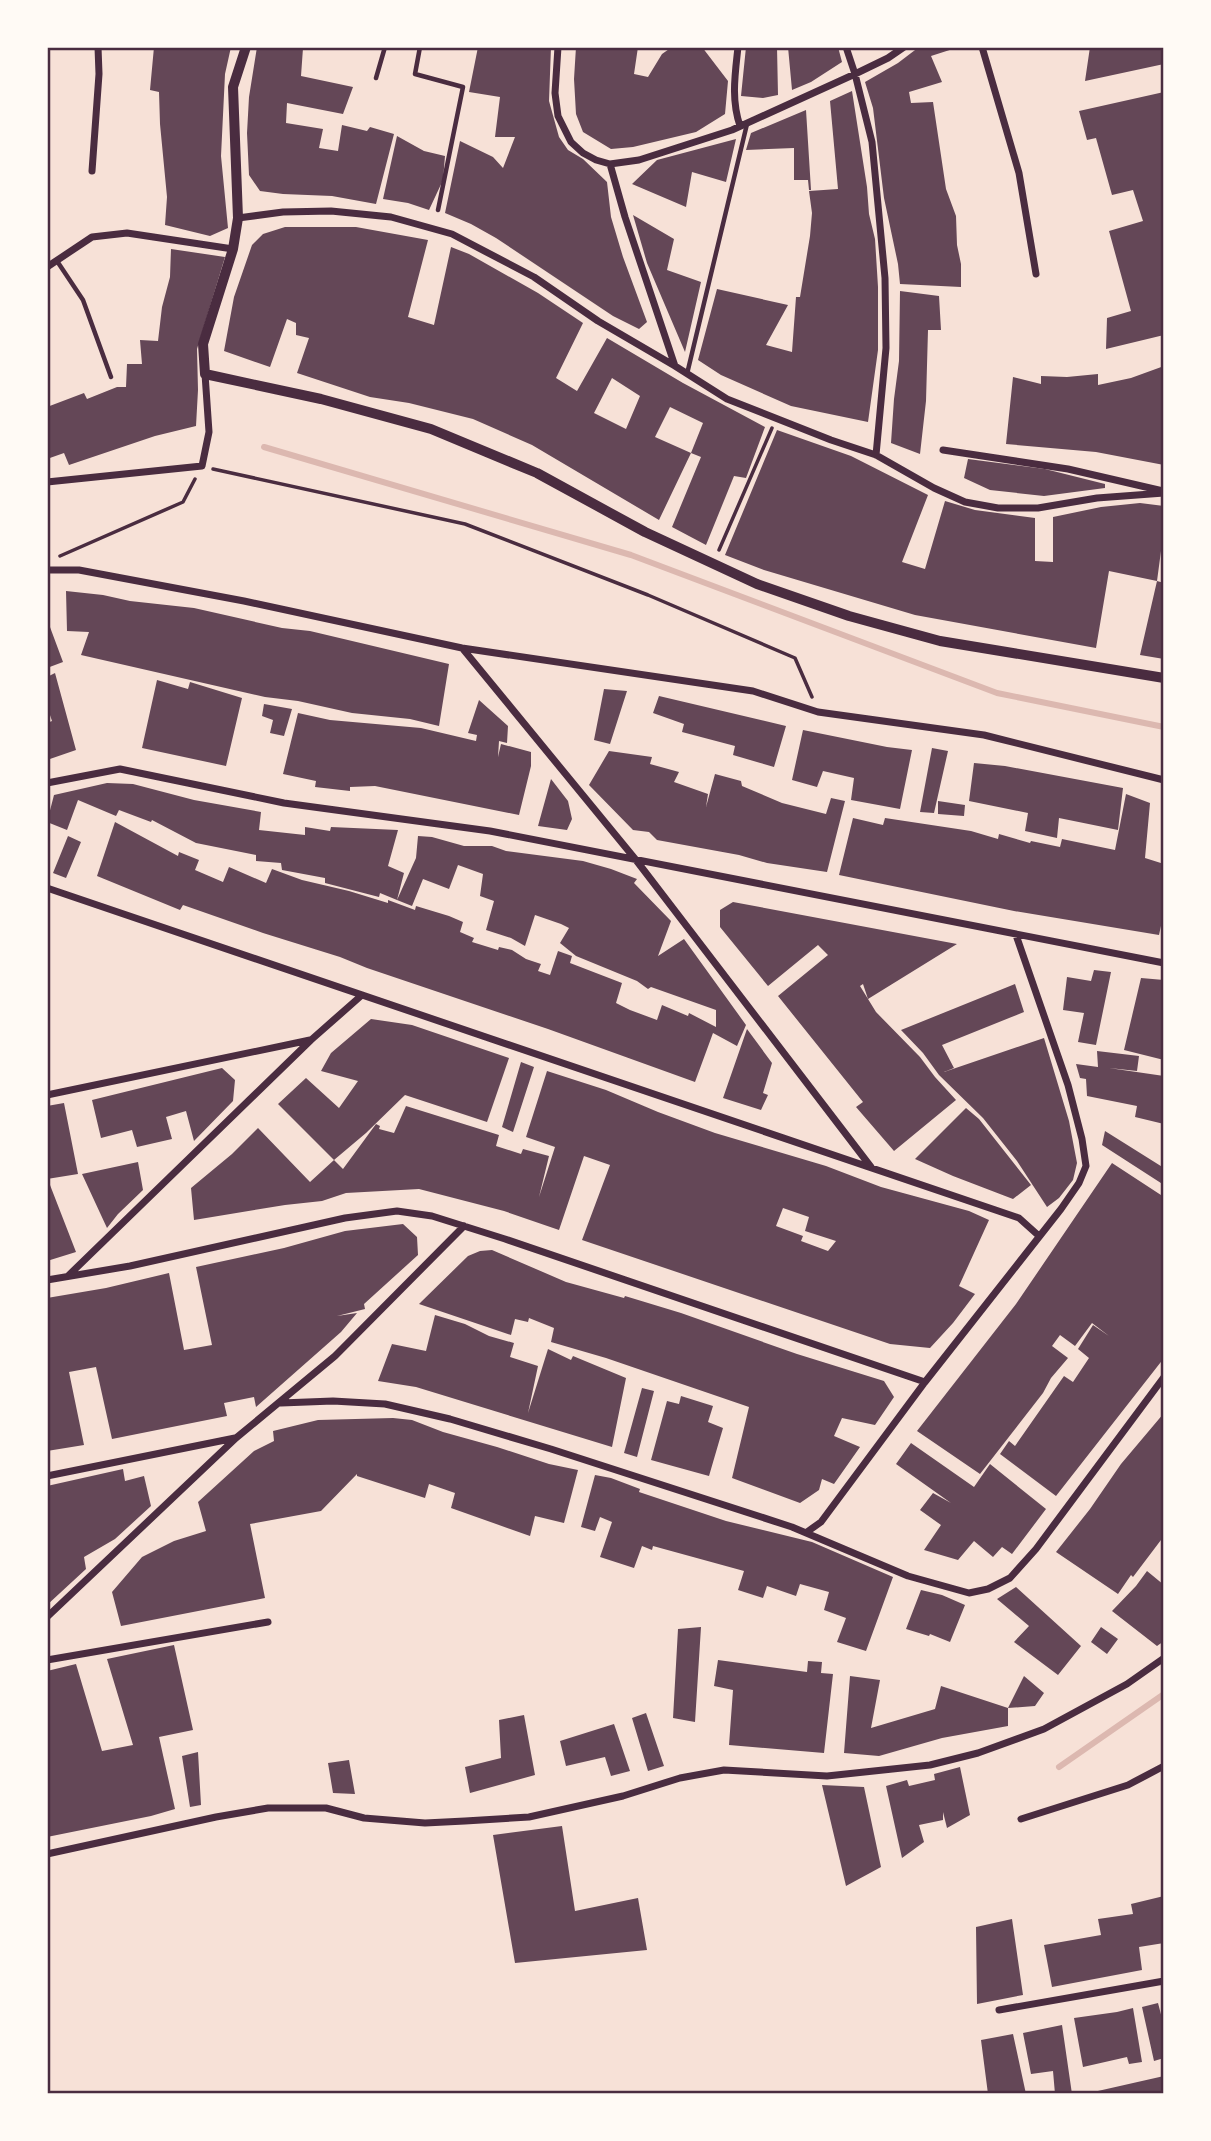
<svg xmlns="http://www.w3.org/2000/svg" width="1211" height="2141" font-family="'Zilla Slab',serif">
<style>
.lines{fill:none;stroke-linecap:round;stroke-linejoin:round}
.stream{stroke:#dcb8b0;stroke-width:6}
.building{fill:#644757;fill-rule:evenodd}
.path{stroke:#4a2c40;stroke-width:3.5}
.service{stroke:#4a2c40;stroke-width:4.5}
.minor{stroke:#4a2c40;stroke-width:7}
.tertiary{stroke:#4a2c40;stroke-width:10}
.neatline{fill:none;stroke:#4a2c40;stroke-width:2.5}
</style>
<rect width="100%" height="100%" fill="#f7e1d7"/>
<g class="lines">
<path class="stream" d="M264 447 631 555 997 693 1164 727
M1059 1767 1164 1694"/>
</g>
<path class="building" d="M154 47H231L225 74 221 156 228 228 210 236 165 225 167 197 160 124 159 92 150 90Z
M257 47 303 48 301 76 353 87 343 114 287 103 286 123 323 129 319 148 338 151 342 125 367 131 370 127 394 134 376 204 332 196 283 194 260 191 249 175 247 133 249 97Z
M478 47H551L549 101 559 137 568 150 583 159 607 182 611 217 623 257 647 322 639 329 613 316 496 238 471 224 445 213 460 141 493 157 503 168 515 137H495L500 97 469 92Z
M576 47H638L634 74 648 77 662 54 672 47H702L728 81 725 114 696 132 633 147 611 149 583 132 576 114 574 79Z
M746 47H777L778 95 763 98 741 96Z
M788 47H838L842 62 811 82 792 90Z
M919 47H959L931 56 942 82 909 92 911 103 933 102 946 189 956 216 957 245 961 264V287L900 284 898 264 884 198 873 108 865 82 898 63Z
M1090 47H1164V64L1085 81Z
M852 91 867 187 869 214 875 239 878 287V350L868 422 791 406 721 375 698 360 717 289 788 305 766 345 792 352 796 297H800L810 236 812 213 809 191 838 189 830 101Z
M1164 92V335L1106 349 1107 318 1131 311 1109 231 1143 221 1133 190 1112 195 1096 138 1087 140 1079 111Z
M806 110 811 190H809L808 180H794V148L746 150 751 133Z
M397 136 424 151 445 156 443 180 429 210 408 203 383 199Z
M736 139 726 182 692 172 686 207 632 184 657 160Z
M633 215 674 239 667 270 701 282 685 352 647 263Z
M285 227H356L428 240 408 317 434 325 451 247 469 254 538 293 583 323 556 378 577 391 607 338 683 383 765 427 746 478 734 476 706 545 672 527 701 457 691 453 703 423 670 407 655 437 691 453 659 520 532 445 473 419 409 403 370 397 297 373 309 338 296 335V323L287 319 270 367 224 351 234 297 252 245 263 234ZM612 378 640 396 626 429 594 413Z
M171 249 225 257 197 349 198 390 196 426 155 436 69 465 64 453 47 459V407L84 393 87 399 117 387H126L127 364H142L140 340 158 341 162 307 170 277Z
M900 291 939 296 941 330H928L926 401 920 454 891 443 894 399 899 361Z
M1164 366 1162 383H1164V465L1096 452 1006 444 1013 377 1041 384V376L1067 377 1098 374V385L1131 378Z
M777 430 851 456 928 495 902 562 925 569 945 501 975 510 1035 518V561L1053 562V517L1101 507 1140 503 1164 506V551H1161L1157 581 1109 571 1096 648 915 615 764 570 725 555Z
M968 459 1045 469 1105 484V488L1044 496 990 490 964 478Z
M1157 581 1164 583V659L1140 655Z
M66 591 103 595 130 601 194 608 282 628 310 631 449 664 439 726 410 719 352 713 298 701 265 697 81 655 89 632 67 631Z
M47 619 63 662 47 668Z
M55 673 76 750 47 760V723L52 721 47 706V677Z
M157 680 188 689 190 682 242 698 226 766 142 748Z
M604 689 627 691 610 744 594 740Z
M659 696 786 726 774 767 733 755 735 746 682 732 684 724 653 713Z
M479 700 508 726 507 743 499 741 498 757 501 744 531 752V766L519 815 375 786 350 787V791L315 787 316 781 283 774 298 713 330 720 421 728 476 741 477 735 468 733Z
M264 704 292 709 284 736 270 733 273 720 262 716Z
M803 730 887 747 912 750 900 809 851 800 854 778 823 771 817 787 792 780Z
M932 748 948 751 934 813 920 812Z
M609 751 652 757 650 764 679 772 674 782 708 794 706 807 715 774 741 781 742 786 782 803 826 814 831 798 845 801 827 872 767 863 739 855 657 840 649 832 633 830 589 785Z
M974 763 1005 766 1123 788 1118 830 1059 818 1057 838 1025 831 1028 813 969 801Z
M551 779 568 801 572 819 567 830 538 826Z
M107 783 133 784 194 800 261 812 259 830 305 835V827L330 831 331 827 398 830 388 866 404 873 397 900 380 893 379 897 325 883V878L282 870 281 863 256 861V855L196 843 152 820 151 822 119 810 116 816 78 800 67 830 47 822 54 795Z
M1126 794 1150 803 1145 858 1164 864V912L1159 935 1014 911 839 875 853 818 883 825 885 818 971 831 998 839 999 834 1030 843 1031 841 1060 847 1062 839 1115 850Z
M938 801 965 805 964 816 938 814Z
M115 822 178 856 179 852 199 860 195 870 223 882 229 867 266 883 272 869 302 880 349 891 388 903V900L415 910 416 906 449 916 463 922 460 932 474 938 472 942 498 950 499 947 512 950 526 959 541 964 538 971 550 975 558 951 572 956 570 963 622 983 616 1003 630 1010 657 1020 662 1005 688 1016 689 1013 716 1027V1010L651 987 648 989 637 981 576 956 560 943 569 928 561 924 535 915 525 946 511 938 486 930 494 901 480 896 483 874 458 865 449 889 423 879 412 906 397 900 416 858 418 836 432 837 464 846H492L506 851 583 861 611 869 637 879 634 883 671 921 658 956 684 939 746 1025 737 1046 713 1033 695 1082 548 1029 367 968 340 957 263 933 183 905 180 910 97 876Z
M68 836 81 842 66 878 53 873Z
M733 902 957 944 868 999 863 984 860 986 876 1012 920 1057 935 1077 956 1100 894 1151 856 1107 863 1102 778 996 828 955 818 945 768 986 720 927V910Z
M1094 970 1111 972 1096 1045 1078 1042 1084 1013 1063 1010 1067 977 1091 981Z
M1141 978 1164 980V1060L1124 1050Z
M1015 984 1024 1012 942 1045 954 1068 944 1072 1044 1038 1069 1121 1077 1163 1073 1180 1059 1198 1047 1207 1017 1161 983 1118 939 1075 923 1053 901 1030Z
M371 1019 412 1025 509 1058 487 1122 405 1095 366 1133 334 1160 278 1104 306 1078 339 1108 358 1081 321 1071 331 1053Z
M747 1029 772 1063 763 1093 768 1095 761 1110 723 1098Z
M1097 1051 1139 1056 1137 1071 1109 1068 1164 1076V1124L1135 1117 1137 1106 1087 1096 1086 1079 1080 1078 1076 1064 1098 1067Z
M521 1062 534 1067 513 1132 502 1127Z
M222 1068 235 1080 233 1101 194 1141 186 1111 166 1117 172 1139 137 1147 132 1130 101 1138 92 1100Z
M547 1071 606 1090 658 1112 715 1133 826 1166 881 1187 969 1211 989 1220 959 1286 975 1294 953 1323 930 1348 890 1344 582 1240 610 1165 584 1156 559 1230 504 1211 419 1189 346 1193 322 1201 285 1205 194 1220 191 1188 232 1154 258 1128 310 1182 334 1160 343 1169 376 1124 380 1126 379 1129 394 1133 406 1106 499 1135 496 1146 521 1154 523 1149 549 1156 539 1197 555 1147 526 1137ZM783 1208 809 1217 805 1231 836 1241 828 1251 801 1241 803 1236 776 1226Z
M64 1103 78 1174 47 1179V1106Z
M966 1108 979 1119 1031 1185 1013 1199 953 1176 915 1159Z
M1105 1131 1164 1168V1185L1102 1145Z
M138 1162 143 1190 118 1214 107 1228 82 1174Z
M1112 1163 1164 1197V1358L1056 1496 1000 1454 1009 1441 1015 1446 1064 1376 1073 1382 1089 1358 1078 1349 1093 1325 1109 1336 1092 1323 1075 1346 1060 1335 1052 1346 1068 1358 1051 1378 1043 1393 980 1474 917 1431 1016 1304Z
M47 1185H50L76 1252 47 1261Z
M403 1224 417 1237 418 1255 364 1304 365 1309 337 1316 357 1313 341 1332 256 1407 254 1397 224 1403 227 1416 112 1439 96 1367 69 1372 84 1445 47 1451V1298L106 1288 169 1273 184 1350 212 1345 196 1267 284 1248 345 1231Z
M492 1250 566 1282 624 1298 625 1296 681 1313 797 1354 884 1381 894 1397 875 1425 842 1418 834 1436 860 1447 834 1484 822 1479 819 1490 800 1503 732 1478 749 1407 606 1358 551 1342 554 1328 529 1318 528 1322 515 1319 511 1335 419 1304 468 1256 480 1251Z
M435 1315 465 1324 489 1336 514 1343 510 1357 538 1366 528 1413 548 1349 571 1360 573 1356 626 1378 612 1447 416 1387 378 1381 392 1344 426 1351Z
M642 1388 654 1391 637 1457 624 1453Z
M681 1396 713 1406 708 1422 723 1428 709 1476 651 1460 667 1401 679 1404Z
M1164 1413V1536L1133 1577 1131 1575 1118 1594 1056 1552 1090 1509 1121 1464Z
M393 1418 412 1420 443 1432 497 1447 549 1464 578 1470 564 1523 535 1516 530 1536 451 1508 455 1493 429 1484 425 1498 357 1476V1474L321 1511 250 1524 265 1598 121 1626 112 1592 142 1557 174 1541 206 1531 198 1502 254 1451 274 1441 273 1431 318 1420Z
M911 1443 974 1487 990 1464 1046 1509 1012 1554 1002 1547 993 1557 974 1541 958 1560 924 1550 941 1525 920 1510 933 1493 951 1503 896 1464Z
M123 1469 125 1481 144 1476 151 1506 115 1539 84 1557 86 1569 47 1605V1486Z
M595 1475 611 1478 640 1489 639 1492 726 1521 812 1542 893 1577 866 1651 837 1642 846 1618 824 1610 829 1592 800 1584 796 1596 767 1586 763 1598 738 1590 744 1571 653 1546 652 1550 642 1546 634 1568 600 1557 612 1522 600 1517 595 1531 581 1527Z
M1147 1571 1164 1585V1641L1157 1646 1112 1611 1136 1586Z
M1016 1587 1081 1646 1058 1675 1014 1642 1029 1626 997 1599Z
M921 1590 942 1595 965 1605 950 1642 930 1634 929 1636 906 1629Z
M701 1627 695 1722 673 1718 678 1629Z
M1101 1627 1118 1639 1107 1654 1091 1642Z
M174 1645 193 1730 159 1737 175 1809 151 1816 47 1837V1671L76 1664 102 1751 133 1745 107 1659Z
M718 1660 807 1672 808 1661 822 1662 821 1673 833 1674 824 1753 729 1745 733 1690 714 1686Z
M850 1676 880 1680 871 1728 935 1709 941 1686 1008 1708V1726L942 1738 879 1756 844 1753Z
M1024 1676 1044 1693 1035 1706 1008 1708Z
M646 1713 664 1766 648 1771 632 1718Z
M524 1715 535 1775 470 1793 465 1767 501 1758 499 1720Z
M614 1724 630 1771 611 1776 605 1757 566 1766 560 1741Z
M198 1752 201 1805 190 1807 182 1756Z
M349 1760 355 1794 333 1793 328 1763Z
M960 1767 970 1815 947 1828 943 1812V1820L919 1825 924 1842 902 1858 886 1786 907 1780 909 1786 935 1780 934 1774Z
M822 1785 864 1787 881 1867 846 1886Z
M562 1826 575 1911 638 1898 647 1950 515 1963 493 1835Z
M1164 1896V1943L1139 1947 1142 1970 1052 1987 1044 1945 1101 1935 1098 1919 1133 1914 1131 1904Z
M1012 1919 1023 1995 977 2004 976 1927Z
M1158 2003 1164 2026V2058L1154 2061 1142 2007Z
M1133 2008 1142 2062 1129 2064 1127 2057 1083 2067 1074 2018 1117 2012Z
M1062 2025 1072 2094H1055L1053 2071 1031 2074 1023 2033Z
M1013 2034 1026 2094H988L981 2040Z
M1164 2076V2094H1089V2093Z"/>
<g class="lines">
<path class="path" d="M213 469 465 524 648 595 795 658 812 697
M719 550 772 428
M60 556 183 502 195 479"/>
<path class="service" d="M420 47 415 74 463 87 438 210
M376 78 385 47
M57 261 83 300 111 377
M687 374 747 124"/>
<path class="minor" d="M558 47 555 93 558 116 571 142 583 153 596 160 610 164 639 160 732 130 855 74 888 58 904 47
M738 47C735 75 731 99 740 126
M846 47 855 74 872 142 885 278 886 348 876 455
M982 47 1019 173 1036 274
M610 164 625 217 675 366
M92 171 99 74 98 47
M238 218 283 212 331 211 391 217 452 234 534 277 598 321 675 366 727 399 831 440 876 455 934 488 965 502 998 508H1038L1097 498 1164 493
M47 267 92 237 127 233 233 249
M943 450 1068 469 1163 491
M47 482 202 466 209 432 205 374
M47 570H79L244 601 462 648 753 691 818 712 984 735 1164 780
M463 649 636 860 871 1167
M47 783 120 769 284 803 490 831 1164 963
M47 888 1019 1218 1039 1236
M47 1095 310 1040
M69 1275 311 1040 362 995
M47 1280 130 1266 345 1218 397 1211 432 1216 505 1239 925 1382
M281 1403 333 1401 385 1404 450 1419 551 1449 792 1527 908 1576 969 1593 988 1589 1010 1578 1036 1549 1164 1377
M47 1476 235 1438
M807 1532 821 1522 925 1382 1061 1209 1079 1183 1086 1166 1082 1139 1068 1085 1016 935
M47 1617 236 1438 335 1356 464 1226
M47 1660 268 1622
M1021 1819 1128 1785 1164 1766
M47 1854 216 1817 268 1808H326L364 1818 425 1823 465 1821 529 1817 623 1796 680 1778 724 1770 827 1776 930 1765 978 1753 1044 1729 1127 1684 1164 1658
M999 2010 1164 1981"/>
<path class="tertiary" d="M246 47 233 87 238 218 233 249 203 344 205 374 321 399 431 429 537 473 645 532 757 584 849 616 940 641 1164 678"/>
</g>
<rect width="1211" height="2141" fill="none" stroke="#fffaf5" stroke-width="98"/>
<rect x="49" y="49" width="1113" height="2043" class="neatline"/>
</svg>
